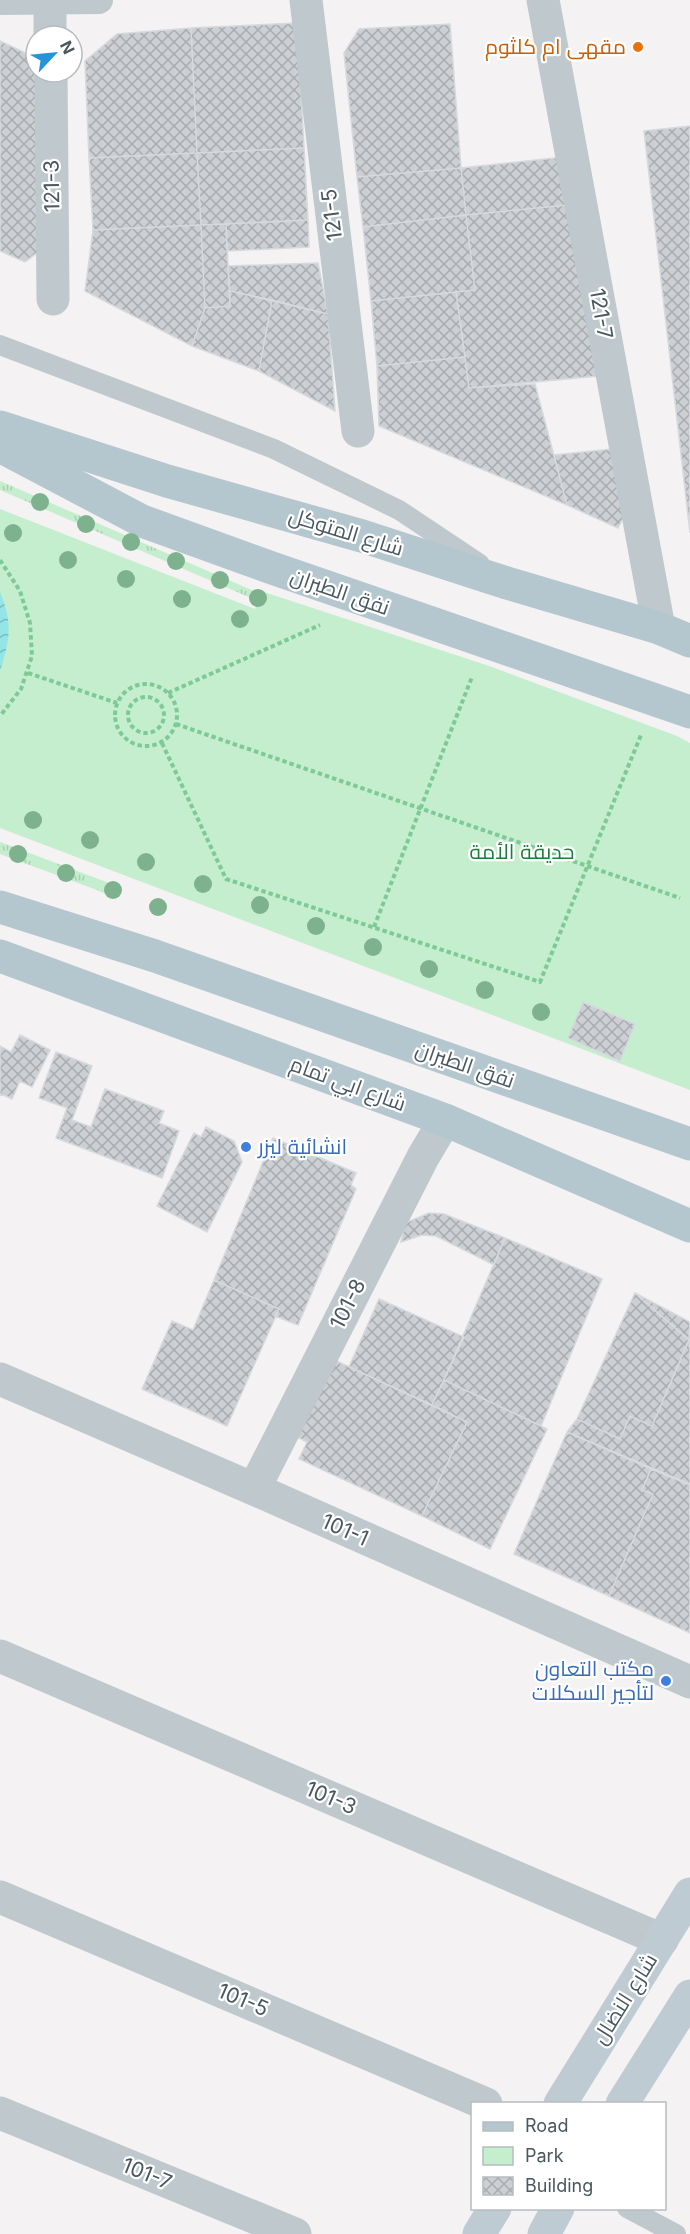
<svg xmlns="http://www.w3.org/2000/svg" width="690" height="2234" font-family="Inter,Cairo,sans-serif">
<style>
.grass{fill:url(#grass-tufts)}
.park{fill:#c4eecd}
.water{fill:url(#water-waves)}
.building{fill:url(#building-cross-hatch);stroke:#d6d9dd;stroke-width:1.5}
.lines{fill:none;stroke-linecap:round;stroke-linejoin:round}
.path{stroke:#7eca97;stroke-width:4;stroke-dasharray:4.5 3;stroke-linecap:butt}
.service{stroke:#bec8cd;stroke-width:20}
.pedestrian{stroke:#bec8cd;stroke-width:28}
.minor{stroke:#bec8cd;stroke-width:33}
.secondary{stroke:#bfcbd2;stroke-width:33}
.primary{stroke:#b4c6ce;stroke-width:33}
.tree{fill:#7eb28e}
.food-dot{fill:#e8710a;stroke:#fff;stroke-width:2}
.shop-dot{fill:#3f7fe0;stroke:#fff;stroke-width:2}
.labels{text-anchor:middle;stroke-width:4.5;stroke-linejoin:round;paint-order:stroke}
.food-label{font-size:21px;fill:#c56008;stroke:#fff;text-anchor:end}
.street-label{font-size:21px;fill:#4a585e;stroke:#fff}
.park-label{font-size:21px;fill:#1e7d3d;stroke:#fff}
.shop-label{font-size:21px;fill:#366cbe;stroke:#fff;text-anchor:start}
</style>
<defs>
<pattern id="grass-tufts" width="24" height="20" patternUnits="userSpaceOnUse" patternTransform="scale(1.5)"><rect width="24" height="20" fill="#c4eecd"/><path d="M3 7l-1-3M5 7V3M7 7l1-3M15 17l-1-3M17 17v-4M19 17l1-3" fill="none" stroke="#aaceb2"/></pattern>
<pattern id="water-waves" width="16" height="10" patternUnits="userSpaceOnUse" patternTransform="scale(1.5)"><rect width="16" height="10" fill="#94e5e8"/><path d="M0 5q4-4 8 0t8 0" fill="none" stroke="#7bbcbf"/></pattern>
<pattern id="building-cross-hatch" width="8" height="8" patternUnits="userSpaceOnUse" patternTransform="scale(1.5)"><rect width="8" height="8" fill="#ccd0d4"/><path d="M0 0l8 8M0 8l8-8" fill="none" stroke="#a8acaf"/></pattern>
</defs>
<rect width="100%" height="100%" fill="#f4f2f2"/>
<path class="grass" d="M0 481 254 591 251 598 0 490Z
M0 842 117 886 113 896 0 854Z"/>
<path class="park" d="M0 509 255 609 264 592 489 666 677 736 690 743V1090L0 828Z"/>
<path class="water" d="M0 592C13 624 10 639 0 671Z"/>
<path class="building" d="M297 23 304 148 197 153 191 28Z
M450 24 461 168 357 177 344 53 359 29Z
M191 28 197 153 89 158 85 61 117 34Z
M0 41 36 58 38 252 25 262 0 251Z
M690 126V533L644 131Z
M304 148 308 220 201 225 197 153Z
M197 153 201 225 93 230 89 158Z
M563 157 567 205 466 215 461 168Z
M461 168 466 215 363 227 357 177Z
M567 205 598 376 469 388 456 292 475 290 466 215Z
M466 215 475 290 371 301 363 227Z
M308 220 309 247 227 251 226 224Z
M226 224 230 306 205 308 201 225Z
M201 225 205 308 192 346 85 291 93 230Z
M318 263 328 314 230 291 228 266Z
M230 291 272 300 259 371 192 346 205 308 230 306Z
M456 292 465 357 377 366 371 301Z
M272 300 328 314 335 411 259 371Z
M465 357 469 388 535 384 567 505 379 426 377 366Z
M612 449 624 516 618 528 567 505 554 455Z
M583 1002 635 1024 620 1061 568 1038Z
M20 1035 50 1050 32 1087 20 1081 12 1099 1 1094 0 1096V1046L11 1052Z
M56 1052 92 1066 72 1120 91 1127 105 1089 164 1111 159 1123 179 1131 162 1178 56 1138 67 1108 39 1098Z
M206 1127 234 1141 242 1162 207 1232 157 1206 194 1133 201 1137Z
M273 1138 356 1173 351 1185 356 1189 298 1325 275 1316 279 1309 214 1280Z
M429 1213 444 1214 505 1238 494 1265 436 1236 422 1235 401 1242 405 1223Z
M505 1238 602 1279 541 1426 444 1380Z
M214 1280 279 1309 227 1426 142 1389 172 1321 193 1330Z
M635 1293 689 1340 652 1426 630 1416 620 1439 577 1419Z
M635 1293 690 1322 689 1340Z
M379 1299 464 1337 432 1405 349 1367Z
M690 1337V1484L567 1432 577 1419 620 1439 630 1416 652 1426Z
M328 1357 467 1422 422 1516 299 1459 307 1442 291 1434Z
M444 1380 547 1429 490 1549 422 1516 467 1422 432 1405Z
M567 1432 651 1469 642 1490 653 1494 609 1596 514 1554Z
M651 1469 690 1485V1633L609 1596 653 1494 642 1490Z"/>
<g class="lines">
<path class="path" d="M0 560 20 591 30 623 32 656 21 689 0 716
M28 673 117 703
M115 715a31 31 0 1 1 62 0a31 31 0 1 1-62 0Z
M168 693 320 625
M128 715a18 18 0 1 1 36 0a18 18 0 1 1-36 0Z
M176 724 680 898
M162 743 226 879 540 982 641 735H639
M374 927 472 677"/>
<path class="service" d="M0 345 274 449 399 510 480 564
M627 2208 676 2234"/>
<path class="pedestrian" d="M0 1 99 0"/>
<path class="minor" d="M50 0V36
M306 0 358 431
M543 0 659 628
M51 72 53 299
M0 1379 254 1489 690 1682
M254 1489 423 1157 445 1120
M0 1656 662 1940
M0 1897 486 2104
M0 2113 295 2234"/>
<path class="secondary" d="M560 2104 690 1894
M622 2104 690 1996
M479 2234 495 2208
M544 2234 558 2208"/>
<path class="primary" d="M0 427 167 481 362 536 507 583 659 628 690 641
M0 446 142 521 272 568 690 712
M0 907 155 956 690 1144
M0 956 445 1120 690 1226"/>
</g>
<g class="tree">
<circle cx="40" cy="502" r="9"/>
<circle cx="86" cy="524" r="9"/>
<circle cx="13" cy="533" r="9"/>
<circle cx="131" cy="542" r="9"/>
<circle cx="68" cy="560" r="9"/>
<circle cx="176" cy="561" r="9"/>
<circle cx="126" cy="579" r="9"/>
<circle cx="220" cy="580" r="9"/>
<circle cx="258" cy="598" r="9"/>
<circle cx="182" cy="599" r="9"/>
<circle cx="240" cy="619" r="9"/>
<circle cx="33" cy="820" r="9"/>
<circle cx="90" cy="840" r="9"/>
<circle cx="18" cy="854" r="9"/>
<circle cx="146" cy="862" r="9"/>
<circle cx="66" cy="873" r="9"/>
<circle cx="203" cy="884" r="9"/>
<circle cx="113" cy="890" r="9"/>
<circle cx="260" cy="905" r="9"/>
<circle cx="158" cy="907" r="9"/>
<circle cx="316" cy="926" r="9"/>
<circle cx="373" cy="947" r="9"/>
<circle cx="429" cy="969" r="9"/>
<circle cx="485" cy="990" r="9"/>
<circle cx="541" cy="1012" r="9"/>
</g>
<circle class="food-dot" cx="638" cy="47" r="6"/>
<g class="shop-dot">
<circle cx="246" cy="1147" r="6"/>
<circle cx="666" cy="1681" r="6"/>
</g>
<g class="labels">
<g class="food-label">
<text x="626" y="54">مقهى ام كلثوم</text>
</g>
<g class="street-label">
<text transform="translate(52 186) rotate(-91)" y="7">121-3</text>
<text transform="translate(332 215) rotate(-97)" y="7">121-5</text>
<text transform="translate(601 314) rotate(80)" y="7">121-7</text>
<text transform="translate(346 532) rotate(17)" y="7">شارع المتوكل</text>
<text transform="translate(340 592) rotate(19)" y="7">نفق الطيران</text>
<text transform="translate(465 1065) rotate(19)" y="7">نفق الطيران</text>
<text transform="translate(348 1084) rotate(20)" y="7">شارع ابي تمام</text>
<text transform="translate(348 1304) rotate(-63)" y="7">101-8</text>
<text transform="translate(345 1530) rotate(24)" y="7">101-1</text>
<text transform="translate(331 1798) rotate(23)" y="7">101-3</text>
<text transform="translate(625 1999) rotate(-58)" y="7">شارع النضال</text>
<text transform="translate(243 2000) rotate(23)" y="7">101-5</text>
<text transform="translate(147 2174) rotate(22)" y="7">101-7</text>
</g>
<g class="park-label">
<text x="522" y="859">حديقة الأمة</text>
</g>
<g class="shop-label">
<text x="258" y="1154">انشائية ليزر</text>
<text x="654" y="1676" text-anchor="end">مكتب التعاون<tspan x="654" dy="24">لتأجير السكلات</tspan></text>
</g>
</g>
<rect x="471" y="2102" width="195" height="108" fill="#ffffff" stroke="#b7bcbf" stroke-width="1.5"/>
<rect x="483" y="2122" width="30" height="9" fill="#b4c6ce" stroke="#b7bcbf" stroke-width="1.5"/>
<text x="525" y="2132" font-size="18" fill="#4a585e">Road</text>
<rect x="483" y="2147" width="30" height="18" fill="#c4eecd" stroke="#b7bcbf" stroke-width="1.5"/>
<text x="525" y="2162" font-size="18" fill="#4a585e">Park</text>
<rect x="483" y="2177" width="30" height="18" fill="url(#building-cross-hatch)" stroke="#b7bcbf" stroke-width="1.5"/>
<text x="525" y="2192" font-size="18" fill="#4a585e">Building</text>
<g transform="translate(54 54) rotate(64)"><circle r="28" fill="#ffffff" stroke="#b7bcbf" stroke-width="1.5"/>
<path d="M0-4.5L10 22L0 15L-10 22Z" fill="#2594db"/>
<text y="-9" font-size="16" font-weight="bold" text-anchor="middle" fill="#4a585e">N</text>
</g>
</svg>
